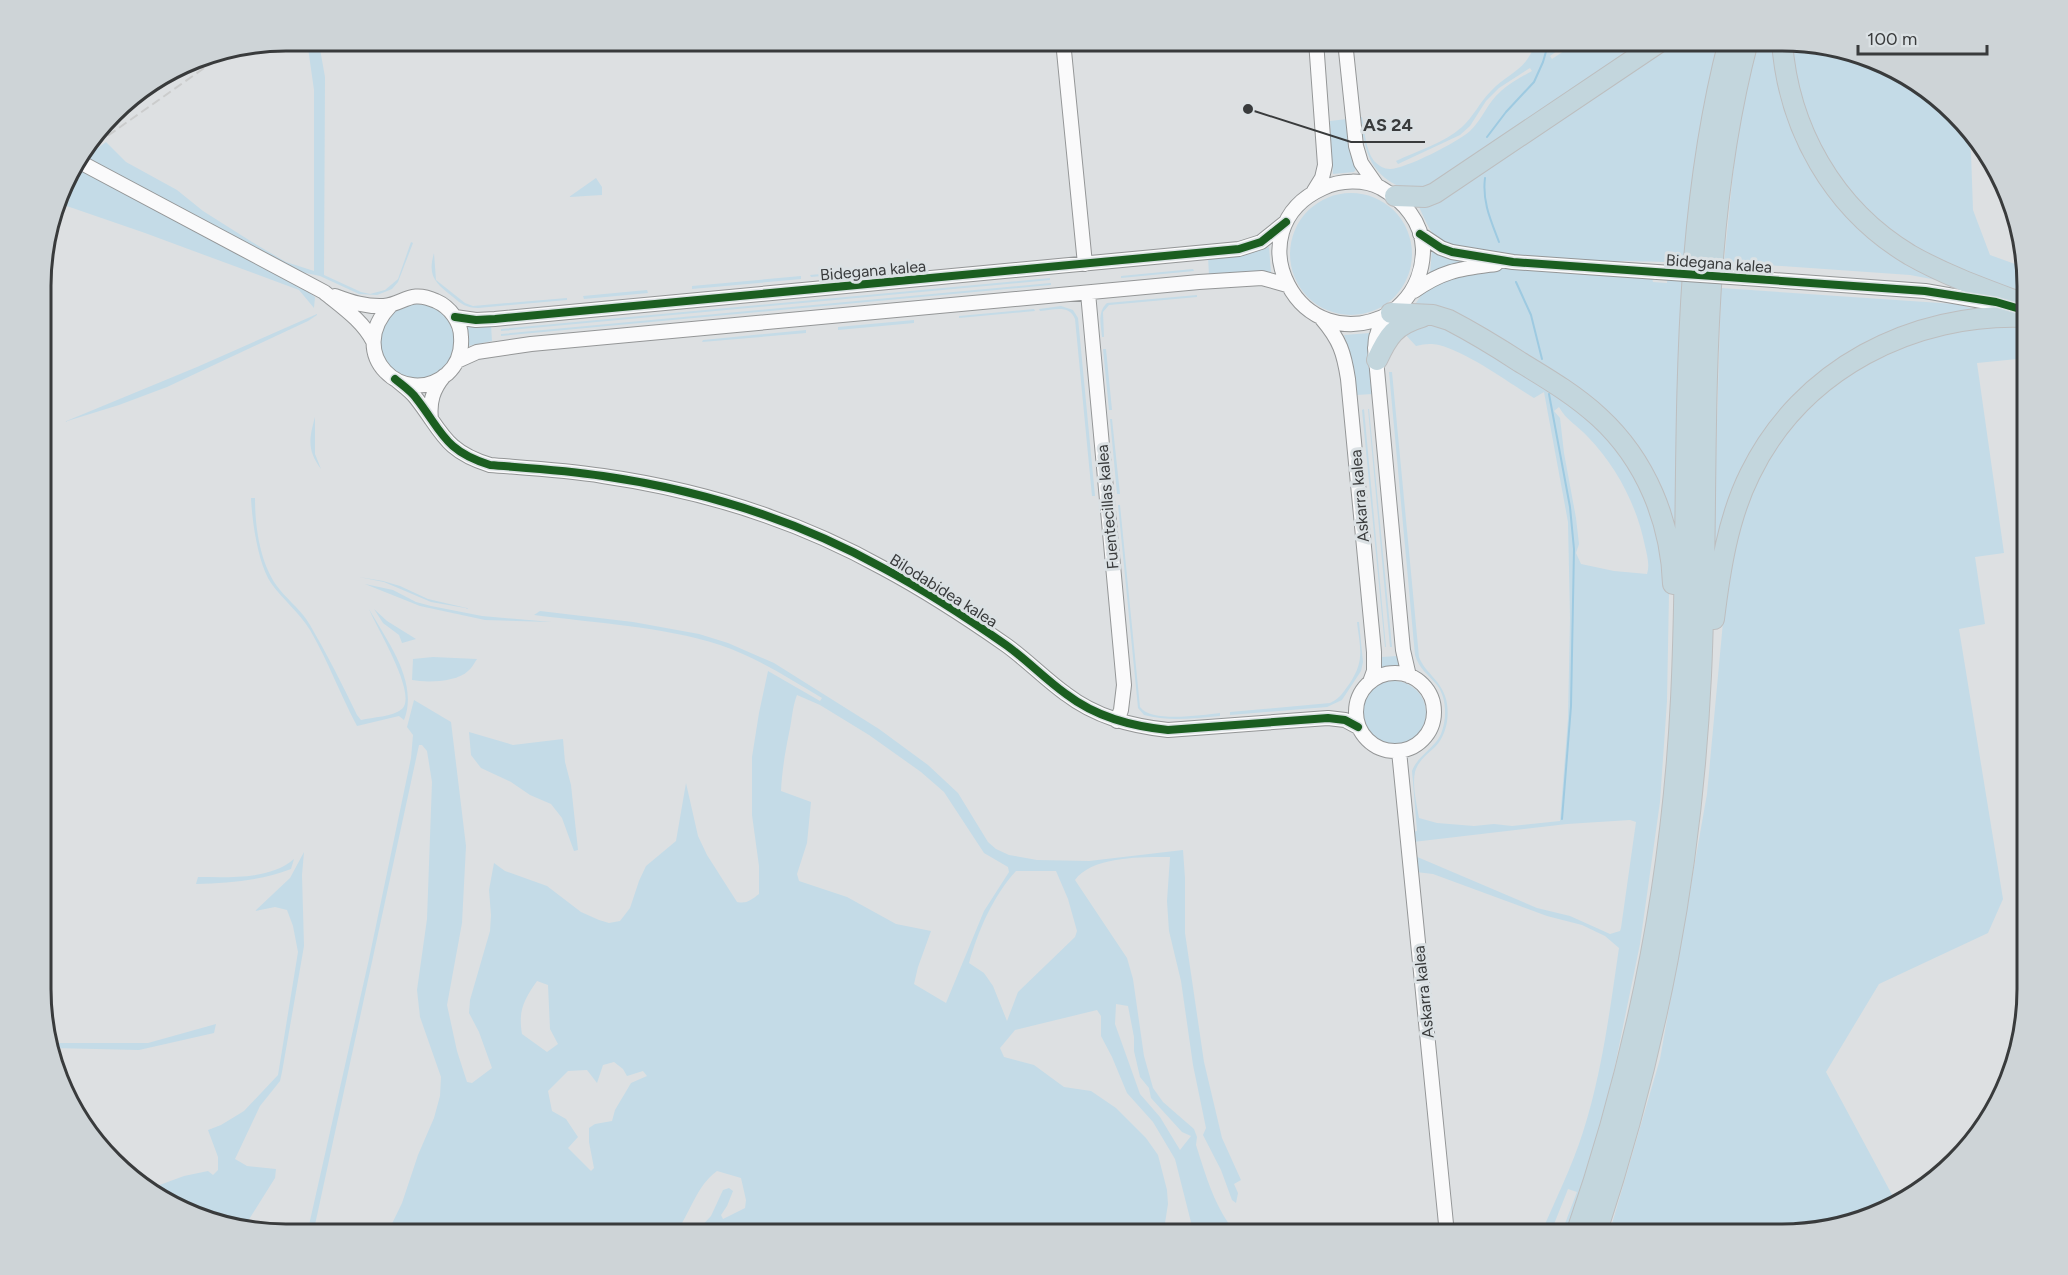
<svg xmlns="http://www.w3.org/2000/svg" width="2068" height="1275" font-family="Figtree,sans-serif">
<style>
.green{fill:#c4dbe7;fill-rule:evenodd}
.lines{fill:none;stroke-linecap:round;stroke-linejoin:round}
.stream{stroke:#9ecae1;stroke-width:2}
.minor-casing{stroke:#949697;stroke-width:16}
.highway-casing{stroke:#bdbebf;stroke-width:22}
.minor{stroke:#fafafb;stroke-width:14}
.highway{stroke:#c3d6dd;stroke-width:20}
.rail{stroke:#cbcccc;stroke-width:2;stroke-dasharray:9 4.5;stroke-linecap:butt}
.minor-bridge-casing{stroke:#949697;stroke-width:16;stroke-linecap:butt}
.minor-bridge{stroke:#fafafb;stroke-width:14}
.cycleway-casing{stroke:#dbe1e4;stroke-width:11}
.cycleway{stroke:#1b5e20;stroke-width:8}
.labels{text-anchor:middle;stroke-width:6;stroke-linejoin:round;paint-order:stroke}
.street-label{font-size:16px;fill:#393b3c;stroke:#dbe1e4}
.rim{fill:none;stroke:#393b3c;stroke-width:3}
.leader{fill:none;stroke:#393b3c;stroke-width:2}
.callout-dot{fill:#393b3c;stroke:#dbe1e4;stroke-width:2}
.callout-label{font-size:18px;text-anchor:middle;font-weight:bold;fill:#393b3c;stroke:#dbe1e4;stroke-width:6;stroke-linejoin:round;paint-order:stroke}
</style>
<rect width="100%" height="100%" fill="#dde0e2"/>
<path class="green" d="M307 41H332L320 49 325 77 324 275 361 292 370 294 385 290 398 279 411 242 413 243 398 282 392 289 377 295 359 294 320 276 301 272 278 261 288 277 315 297 314 308 299 290 145 233 58 203C69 165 75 164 106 142L126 162 177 190 203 211 252 242 286 262 314 271V90Z
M1536 41H1571L1550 56 1552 59 1579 41H1652L1428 190C1420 189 1407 190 1400 187 1368 172 1365 149 1360 117H1362C1365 131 1365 149 1374 161 1379 166 1384 169 1390 169 1405 169 1458 142 1470 131 1482 120 1487 103 1501 91 1510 83 1521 77 1532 71L1530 68 1499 88 1486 101 1470 126 1460 135 1398 164 1396 161C1417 151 1444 143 1462 127 1473 117 1480 102 1491 91 1510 71 1526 72 1536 41Z
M1667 41H1720C1708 103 1693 165 1687 228 1676 334 1682 440 1676 546L1616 428 1414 306 1424 291 1438 281 1477 272 1510 268 1652 278 1653 282 1667 283 1668 262C1627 261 1466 260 1439 240 1429 233 1424 216 1418 205Z
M1757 41H1775L1828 190 1968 286 1910 275 1724 262 1739 114Z
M1788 41 1861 53 1918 82 1967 133 1971 153 1973 210 1990 255 2026 268 2027 296 1925 257 1854 202 1811 136Z
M204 57 105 125C123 102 175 62 204 57Z
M1347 119 1350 153 1356 169 1354 172 1333 174 1330 121Z
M596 178 602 187V195L569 197Z
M1290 254a61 61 0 1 1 122 0a61 61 0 1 1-122 0Z
M1269 247 1271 272 1258 271 1209 275 1208 257 1250 253Z
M1432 249 1474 260 1430 274Z
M434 253 436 280 465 303 473 306 567 298V300L478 308C467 308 461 304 453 297 436 283 427 277 434 253Z
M889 268V270L811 277 810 275Z
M1193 269 1194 271 1121 278V276Z
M801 276V279L692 289V286Z
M1050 278V280L501 331V329Z
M1051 283V285L501 336V334Z
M1721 288 1955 304 1984 311 1927 319 1879 336 1832 365 1793 398 1713 561Z
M647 290 648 293 584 299 583 296Z
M1197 295V297L1109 305 1103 312 1104 337H1102C1101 325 1097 312 1107 303Z
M380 341a37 37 0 1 1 74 0a37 37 0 1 1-74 0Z
M1061 306 1073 310 1078 318 1095 496H1092L1075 319C1069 304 1054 310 1040 311L1039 309Z
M1034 309 1035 311 959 318V316Z
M317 314V315L308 321 167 387 119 405 64 422 197 367Z
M914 320V323L838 330V327Z
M1432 324 1446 326 1577 406 1625 455 1653 509 1669 593 1667 701 1660 802 1640 944 1611 1085 1592 1156 1568 1234H1561L1577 1192 1568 1189 1550 1234H1541C1555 1200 1572 1167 1583 1132 1602 1073 1610 1009 1619 948L1605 936 1582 925 1547 916 1433 874 1416 872 1415 856 1537 908 1570 916 1610 934 1620 931 1621 928 1636 822 1630 820 1567 824 1413 842V832L1417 831 1412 771C1418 755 1434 749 1441 734 1447 719 1447 698 1437 685 1428 674 1419 669 1415 655L1389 372H1392L1419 657C1425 673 1441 680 1446 699 1450 715 1447 735 1435 747 1427 754 1418 761 1415 772 1412 786 1417 805 1419 818L1437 823 1474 826 1494 824 1512 826 1560 821 1568 719 1570 618 1568 522 1544 392 1534 398C1506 381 1469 353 1439 345 1430 343 1424 344 1416 346L1403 332 1412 327ZM1559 407C1566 420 1578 426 1588 437 1617 467 1637 506 1645 546 1647 555 1650 565 1647 574L1614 571 1581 564 1576 553 1579 544 1576 518 1564 453 1560 418 1554 411Z
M466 325H491L492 341 468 346 469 335Z
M2027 325V358L1977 363 2004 553 1975 557 1985 624 1959 629 2003 899 1988 933 1879 984 1826 1072 1897 1204 1798 1234H1609L1660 1059 1707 794 1727 579 1740 511 1776 444 1821 393 1894 345 1959 328Z
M806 330V333L702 342 703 340Z
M1370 333 1369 353 1373 394 1356 395 1352 359 1344 335Z
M1103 349H1106L1112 410H1109Z
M1364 409 1386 647H1385L1362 410Z
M1368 409H1369L1392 647H1390Z
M315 417V454L321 469C307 450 309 439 315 417Z
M1110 419H1112L1120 494H1117Z
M251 498H255C255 527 260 566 280 590 290 602 302 611 310 625 327 654 342 684 357 715L361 720C373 717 392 717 402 709 418 694 376 627 369 609 387 641 419 682 404 720L399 716 357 726C340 694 328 661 310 630 299 612 283 600 271 583 258 564 252 521 251 498Z
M1118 505H1120L1140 707C1151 723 1202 715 1220 713V716C1195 718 1169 722 1144 715L1138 708Z
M359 577 383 581 400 586 428 599 471 609 431 602 384 582Z
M365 584 393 590 416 602 431 606 482 616 552 622 485 620 420 606Z
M374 609 387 621 416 639 402 643 399 635 383 623Z
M540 611 633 622 699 634 728 643 774 663 879 729 928 765 958 793 988 842 996 849 1009 855 1037 860 1089 861 1183 850 1185 878V933L1204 1062 1222 1138 1241 1180 1234 1184 1238 1193 1236 1203 1232 1200 1221 1170 1203 1135 1206 1128 1193 1065 1181 981 1169 931 1167 901 1170 857C1143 857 1092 856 1075 880L1127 958 1133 979 1144 1056 1153 1088 1163 1102 1194 1129 1197 1137 1196 1145C1206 1176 1215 1209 1237 1234H1194L1175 1159 1153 1122 1127 1093 1112 1057 1101 1036V1016L1097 1010 1015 1030 1000 1048 1004 1057 1034 1065 1064 1087 1091 1091 1116 1108 1146 1138 1158 1155 1167 1190 1168 1204 1165 1223 1170 1234H696L697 1231 711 1216 723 1190 729 1188 733 1191 727 1206 721 1215 723 1219 745 1208 746 1200 741 1178 717 1171C696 1186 690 1214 675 1234L670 1232 669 1234H387L402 1203 418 1155 434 1118 440 1096 441 1077 420 1017 417 990 427 919 432 782 427 751 422 745H419L313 1234H307L369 959 411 758 413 735 407 727 414 700 451 722 466 846 462 923 447 1005 457 1051 467 1082 472 1083 492 1068 479 1032 469 1013 470 1000 490 931 491 915 489 890 494 863 505 871 547 886 581 912 599 920 609 923 620 921 630 908 639 881 646 866 676 841 686 783 698 836 707 855 737 902C747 904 751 900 759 894V866L752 815V757L759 713 768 671 820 701 822 698C790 679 756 657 720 645 661 626 595 623 534 615ZM797 695 820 705 869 735 921 772 944 792 984 853 1008 867 1009 872 984 911 946 1003 914 984 918 967 931 931 896 924 847 897 799 881 797 874 807 843 811 802 781 791C782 771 785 753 789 733 792 720 792 708 797 695ZM1016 871H1056L1068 899 1077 931 1075 937 1018 992 1007 1021 993 986 984 973 969 963C978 931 993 896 1016 871ZM537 981 548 985 550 1029 558 1044 547 1052 522 1034C518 1010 524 1000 537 981ZM1116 1004 1128 1006 1134 1037V1051L1140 1077 1149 1088 1151 1098 1182 1132 1191 1136 1180 1150 1160 1117 1140 1094 1115 1024ZM614 1062 623 1069 627 1076 643 1071 647 1076 631 1083 615 1110 612 1121 595 1124 589 1128V1142L594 1168 591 1171 568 1148 578 1137 566 1119 552 1111 548 1091 568 1071 587 1070 597 1083 603 1065Z
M1357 622H1359L1363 662 1361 671 1342 700 1327 707 1230 715V712L1330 703C1341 698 1343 692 1350 683 1365 660 1360 648 1357 622Z
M1398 656 1399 667 1382 668 1381 657Z
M433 657 477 659C474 663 472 668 468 671 457 682 427 683 412 680L413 659Z
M1362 713a32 32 0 1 1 64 0a32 32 0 1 1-64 0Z
M469 732 513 745 563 739 565 762 571 785 578 850 574 851 562 818 551 804 530 795 511 782 481 768 471 755Z
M304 852 302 875 304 946 282 1072 280 1081 260 1106 235 1159 247 1166 276 1169 275 1178 243 1229 222 1226 150 1193 146 1190 184 1176 208 1171 213 1175 218 1170V1157L208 1130 221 1125 244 1111 278 1075 298 952 293 926 287 910 275 907 255 911 290 878Z
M294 859 291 869C260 881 229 883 196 884L198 877C229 877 270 880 294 859Z
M216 1024 214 1033 139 1050 53 1048 51 1043H148Z"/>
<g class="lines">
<path class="stream" d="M1487 137 1506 112 1534 82 1543 62 1549 41
M1485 178C1482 202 1491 221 1499 242
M1516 282 1531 315 1542 359
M1549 394 1570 507 1574 549 1571 706 1562 819"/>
<g class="minor-casing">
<path id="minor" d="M1063 41 1085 264
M1345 41 1356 146 1361 163 1377 186
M78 161 324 292C342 307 362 320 373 341
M1314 191 1322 178 1325 165 1316 41
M1420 234 1441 248 1452 252 1513 262 1657 272
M1745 278 1925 291 2005 305
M1414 291C1444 270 1460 269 1496 264
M1088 293 1124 685 1121 710 1117 721
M335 296C351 302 366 307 384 306 404 304 410 289 436 301 450 307 461 322 461 337 462 351 458 364 447 374 405 410 343 354 391 305
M1391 313C1298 363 1232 229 1323 188 1340 180 1364 179 1381 188 1404 201 1422 222 1423 249 1423 269 1416 289 1402 303 1393 312 1380 322 1377 335 1375 339 1376 344 1375 348L1403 650 1409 676
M455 317 476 320 495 319 1239 249 1261 242 1286 222
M1322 319C1340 340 1344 353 1348 379L1374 652V671L1370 682
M457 361 477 352 531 344 1199 282 1262 278 1287 285
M395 379C402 385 411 391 416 398 442 431 444 451 490 465 528 468 565 470 603 476 700 490 797 520 883 568 926 591 966 617 1006 645 1027 660 1045 679 1066 694 1096 717 1131 726 1168 730L1328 718 1345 720 1358 727
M431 419C429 402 433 389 444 376
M1356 712a39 39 0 1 1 78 0a39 39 0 1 1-78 0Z
M1399 751 1447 1234"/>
</g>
<g class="highway-casing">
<path id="highway" d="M1782 41C1788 128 1833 209 1910 255 1947 276 1987 290 2027 305
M1395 196 1425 197 1435 193 1661 41
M1391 313 1433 315 1449 320C1474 333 1497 347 1520 362 1548 379 1575 395 1599 417 1646 460 1671 522 1673 584
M1377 360C1388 336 1395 325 1422 317
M1714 619C1720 570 1728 518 1750 474 1801 369 1913 312 2027 317
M1576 1234C1636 1062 1672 881 1681 699 1692 479 1673 256 1729 41
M1596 1234C1657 1049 1692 869 1701 675 1711 462 1693 249 1748 41"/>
</g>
<use href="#minor" class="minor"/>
<use href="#highway" class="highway"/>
<path class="rail" d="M86 151 227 52"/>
<g class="minor-bridge-casing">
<path id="minor-bridge" d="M1657 272 1745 278"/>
</g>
<use href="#minor-bridge" class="minor-bridge"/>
<g class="cycleway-casing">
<path id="cycleway" d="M1420 234 1441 248 1452 252 1513 262 1925 291 1996 302 2027 311
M455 317 476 320 495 319 1239 249 1261 242 1286 222
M395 379C402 385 411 391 416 398 442 431 444 451 490 465 528 468 565 470 603 476 700 490 797 520 883 568 926 591 966 617 1006 645 1027 660 1045 679 1066 694 1096 717 1131 726 1168 730L1328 718 1345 720 1358 727"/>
</g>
<use href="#cycleway" class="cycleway"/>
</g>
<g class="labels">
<g class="street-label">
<text transform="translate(1719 263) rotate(4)" y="6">Bidegana kalea</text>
<text transform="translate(873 270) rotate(-5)" y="6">Bidegana kalea</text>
<text transform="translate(1359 496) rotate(-95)" y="6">Askarra kalea</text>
<text transform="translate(1107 507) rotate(-95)" y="6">Fuentecillas kalea</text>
<text transform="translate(944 590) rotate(32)" y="6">Bilodabidea kalea</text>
<text transform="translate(1423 992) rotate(-96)" y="6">Askarra kalea</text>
</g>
</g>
<path d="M0 0H2068V1275H0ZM286 51H1782A235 235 0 0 1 2017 286V989A235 235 0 0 1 1782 1224H286A235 235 0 0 1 51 989V286A235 235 0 0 1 286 51Z" fill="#ced4d7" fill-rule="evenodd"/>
<path class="rim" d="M286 51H1782A235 235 0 0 1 2017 286V989A235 235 0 0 1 1782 1224H286A235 235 0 0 1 51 989V286A235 235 0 0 1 286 51Z"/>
<path class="leader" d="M1248 109L1351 142H1425"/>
<circle class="callout-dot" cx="1248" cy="109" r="6"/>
<g class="callout-label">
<text x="1388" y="131">AS 24</text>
</g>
<path d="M1858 45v9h129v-9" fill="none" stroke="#393b3c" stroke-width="3"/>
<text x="1867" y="45" font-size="18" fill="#393b3c" stroke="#dbe1e4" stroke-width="4.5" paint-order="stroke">100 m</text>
</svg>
